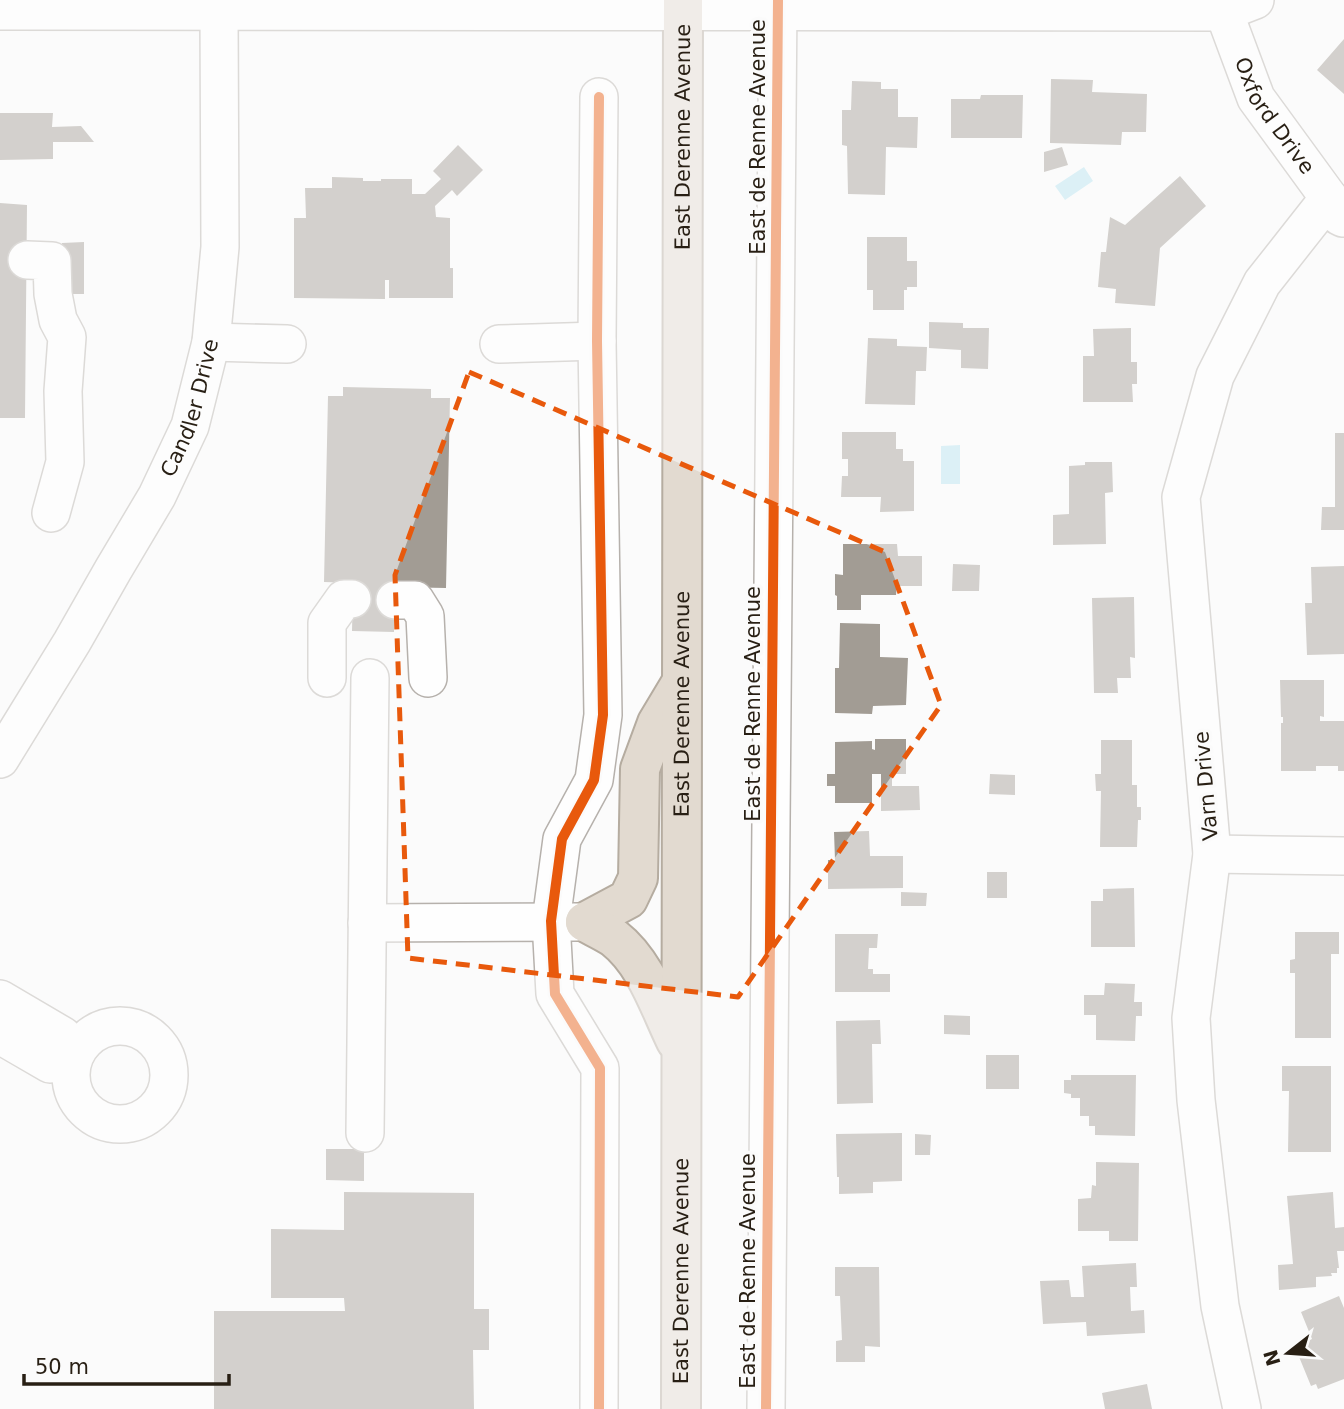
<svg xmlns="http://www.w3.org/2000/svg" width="1344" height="1409" font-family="'DejaVu Sans',sans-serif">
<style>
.water{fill:#b6e3f0}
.building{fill:#a29c94}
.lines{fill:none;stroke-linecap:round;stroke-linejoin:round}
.minor-casing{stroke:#b6b1ac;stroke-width:40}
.highway-casing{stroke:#b5aca0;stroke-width:42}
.minor{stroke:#fefefe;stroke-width:37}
.highway{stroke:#e2dad0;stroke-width:38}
.cycleway-casing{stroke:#fbfbfb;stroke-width:15}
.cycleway{stroke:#e8590c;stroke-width:10}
.marked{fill:none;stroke:#e8590c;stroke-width:5;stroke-dasharray:14 9;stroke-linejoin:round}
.labels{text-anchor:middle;stroke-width:7;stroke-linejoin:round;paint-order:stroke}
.street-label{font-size:21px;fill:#281f14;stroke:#fbfbfb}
</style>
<rect width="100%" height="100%" fill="#fbfbfb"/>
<path class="water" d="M1084 167 1093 181 1065 200 1055 186Z
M960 445V484H941V446Z"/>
<path class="building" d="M1344 39V94L1317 70Z
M1051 79 1093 80 1092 92 1147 94 1146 132H1122L1121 145 1050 143Z
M852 81 881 82V89H898V117H918L917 148 886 147 885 195 848 194 847 146 842 145V110H851Z
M981 95H1023L1022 138H951V99H980Z
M0 113H53L52 127 81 126 94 142H53V159L0 160Z
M458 145 483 170 457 196 452 190 435 206 436 217 450 218V268H453V298H389V280H385V299L294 298V218H306L305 188H332V177L363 178V181H381V179H412V194H425L441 179 433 171Z
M1062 147 1068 165 1044 172V152Z
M1180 176 1206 206 1160 248 1155 306 1115 303 1116 289 1098 287 1101 252H1106L1110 217 1125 225Z
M0 203 27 205 25 418H0Z
M867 237H907V261H917V287H907V290H904V310H873V290H867Z
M84 242V294H63L62 243Z
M929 322 963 323V328H989L988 369 961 368V350L929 348Z
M1131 328V362H1137V384H1132L1133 402H1083V356H1094L1093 329Z
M868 338 897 339V346L927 347 926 371H916L915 405 865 404Z
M343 387 431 389V398H450L446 588 395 587 394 632 352 631 353 583 324 582 328 396H343Z
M842 432H896V449H903V461H914V511L880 512 881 497H841L842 476H848V459H842Z
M1335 433H1344V530H1321L1322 507H1335Z
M1085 462H1112L1113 492 1105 493 1106 544 1053 545V515L1069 514V466L1085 465Z
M843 544H897L898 556H922V586H897L896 595H861V610H837V596L835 595V574L843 575Z
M953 564 980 565 979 591H952Z
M1344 566V654L1307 655 1305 603H1312L1311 567Z
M1134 597 1135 658 1130 657 1131 678H1117L1118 693H1094L1092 598Z
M840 623 880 624V657L908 658 906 705 873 706 872 714 835 713V668H839Z
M1280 680H1324V717L1320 716V721H1344V771H1338V766H1316V771H1281V723H1283V717H1281Z
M875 739H906V774H892V786H919L920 810 881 811V774H872V803H835V786H827V774H835V742L872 741V749L875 750Z
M1101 740H1132V785H1137V807H1141V820H1138L1137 847H1100L1101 791H1096L1095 774H1101Z
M990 774 1015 775V795L989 794Z
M869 831 870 856H903V888L828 889V860H835L834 832Z
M987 872H1007V898H987Z
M1134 888 1135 947H1091V901H1103V889Z
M901 892 927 893 926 906H901Z
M1295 932H1339V954H1331V1038H1295V973H1290V960L1295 959Z
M835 934H878L877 948H869L868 969H873V974H890V992H835Z
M1105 983 1135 984 1134 1002H1142V1016H1136L1135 1041 1096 1040V1015H1084V995H1104Z
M944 1015 970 1016V1035L944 1034Z
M880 1020 881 1044H872L873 1103 837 1104 836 1021Z
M986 1055H1019V1089H986Z
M1282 1066H1331V1152H1288L1289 1091H1282Z
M1071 1075H1136L1135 1136 1095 1135V1126H1089V1116H1080V1098H1071V1094L1064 1093V1080H1071Z
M902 1133V1181L873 1182V1193L839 1194V1177H837L836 1134Z
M915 1134 931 1135 930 1155H915Z
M326 1149H364V1181L326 1180Z
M1096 1162 1139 1163 1138 1241H1109V1231H1078V1199L1091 1198 1092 1185 1096 1186Z
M344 1192 474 1193V1309H489V1350H473L474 1409H214V1311H345L344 1298H271V1229L344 1230Z
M1333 1192 1335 1228 1344 1227V1251H1337L1339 1268H1337V1273H1331L1332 1276 1316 1277V1287L1279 1290 1278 1265 1293 1264 1287 1196Z
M1136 1263 1137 1287H1130L1131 1311 1144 1310 1145 1333 1087 1336 1086 1322 1043 1324 1040 1281 1069 1280 1071 1297H1084L1082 1266Z
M835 1267H879L880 1347 865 1346V1362H836V1341L842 1340 840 1296H835Z
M1339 1296 1344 1308V1379L1318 1389 1316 1384 1311 1386 1295 1347 1312 1339 1301 1312Z
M1147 1384 1152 1409H1105L1102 1393Z"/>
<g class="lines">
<g class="minor-casing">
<g id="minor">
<path id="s1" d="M1224 0V12L1256 98 1329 198 1339 216 1343 218"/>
<path d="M0 11 1224 12 1255 0"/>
<path d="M599 97 597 341 603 715 594 780 562 839 551 921 555 994 600 1068 599 1409"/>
<path d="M27 260 52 261 53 294 58 320 67 337 63 391 65 462 51 513"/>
<path d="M211 342 287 344"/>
<path d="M499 344 597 341"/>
<path d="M395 600H415L425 616 428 678"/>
<path d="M327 678V623L344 599H352"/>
<path id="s2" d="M0 759 72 642 113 570 157 496 190 426 211 342 220 247 219 12"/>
<path d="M1212 854 1344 856"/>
<path d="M367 923 577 922"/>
<path d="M0 999 63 1036 75 1054 50 1064 0 1035"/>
<circle cx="120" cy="1075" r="49"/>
<path d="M365 1133 370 678"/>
<path d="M766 1409 778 0"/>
<path d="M1242 1409 1220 1306 1196 1100 1191 1018 1212 854 1181 497 1215 376 1262 283 1329 198"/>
</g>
</g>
<g class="highway-casing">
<g id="highway">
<path d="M585 922 628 899 638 878 640 769 657 723 681 683"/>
<path d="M585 922C594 927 605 932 614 938 646 963 659 1006 676 1041"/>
<path id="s3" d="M681 1409 683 0"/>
</g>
</g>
<use href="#minor" class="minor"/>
<use href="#highway" class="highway"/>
<g class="cycleway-casing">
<path id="cycleway" d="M599 97 597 341 603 715 594 780 562 839 551 921 555 994 600 1068 599 1409
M766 1409 778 0"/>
</g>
<use href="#cycleway" class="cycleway"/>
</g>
<path d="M0 0H1344V1409H0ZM469 372 885 552 941 705 738 997 408 958 395 575Z" fill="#fbfbfb" fill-opacity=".55" fill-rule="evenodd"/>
<path class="marked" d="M469 372 885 552 941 705 738 997 408 958 395 575Z"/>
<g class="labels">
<g class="street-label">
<text dy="7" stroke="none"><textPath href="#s1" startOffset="128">Oxford Drive</textPath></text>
<text transform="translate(758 137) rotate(-90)" y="7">East de Renne Avenue</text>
<text dy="7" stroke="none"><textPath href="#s3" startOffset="1272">East Derenne Avenue</textPath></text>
<text dy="7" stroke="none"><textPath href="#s2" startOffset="401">Candler Drive</textPath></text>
<text transform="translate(753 704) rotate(-90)" y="7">East de Renne Avenue</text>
<text dy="7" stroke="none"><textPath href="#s3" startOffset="705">East Derenne Avenue</textPath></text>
<text transform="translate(1206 786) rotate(-95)" y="7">Varn Drive</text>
<text dy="7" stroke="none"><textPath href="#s3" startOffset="138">East Derenne Avenue</textPath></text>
<text transform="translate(748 1271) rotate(-90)" y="7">East de Renne Avenue</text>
</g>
</g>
<g transform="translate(1288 1353) rotate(253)" stroke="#fbfbfb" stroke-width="5" paint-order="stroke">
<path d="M0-5L12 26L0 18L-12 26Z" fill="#281f14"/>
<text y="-10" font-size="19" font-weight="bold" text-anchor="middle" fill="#281f14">N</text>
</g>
<path d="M24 1374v10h205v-10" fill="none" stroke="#281f14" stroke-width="3.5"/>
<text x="35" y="1374" font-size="21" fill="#281f14" stroke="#fbfbfb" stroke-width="5" paint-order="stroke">50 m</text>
</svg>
